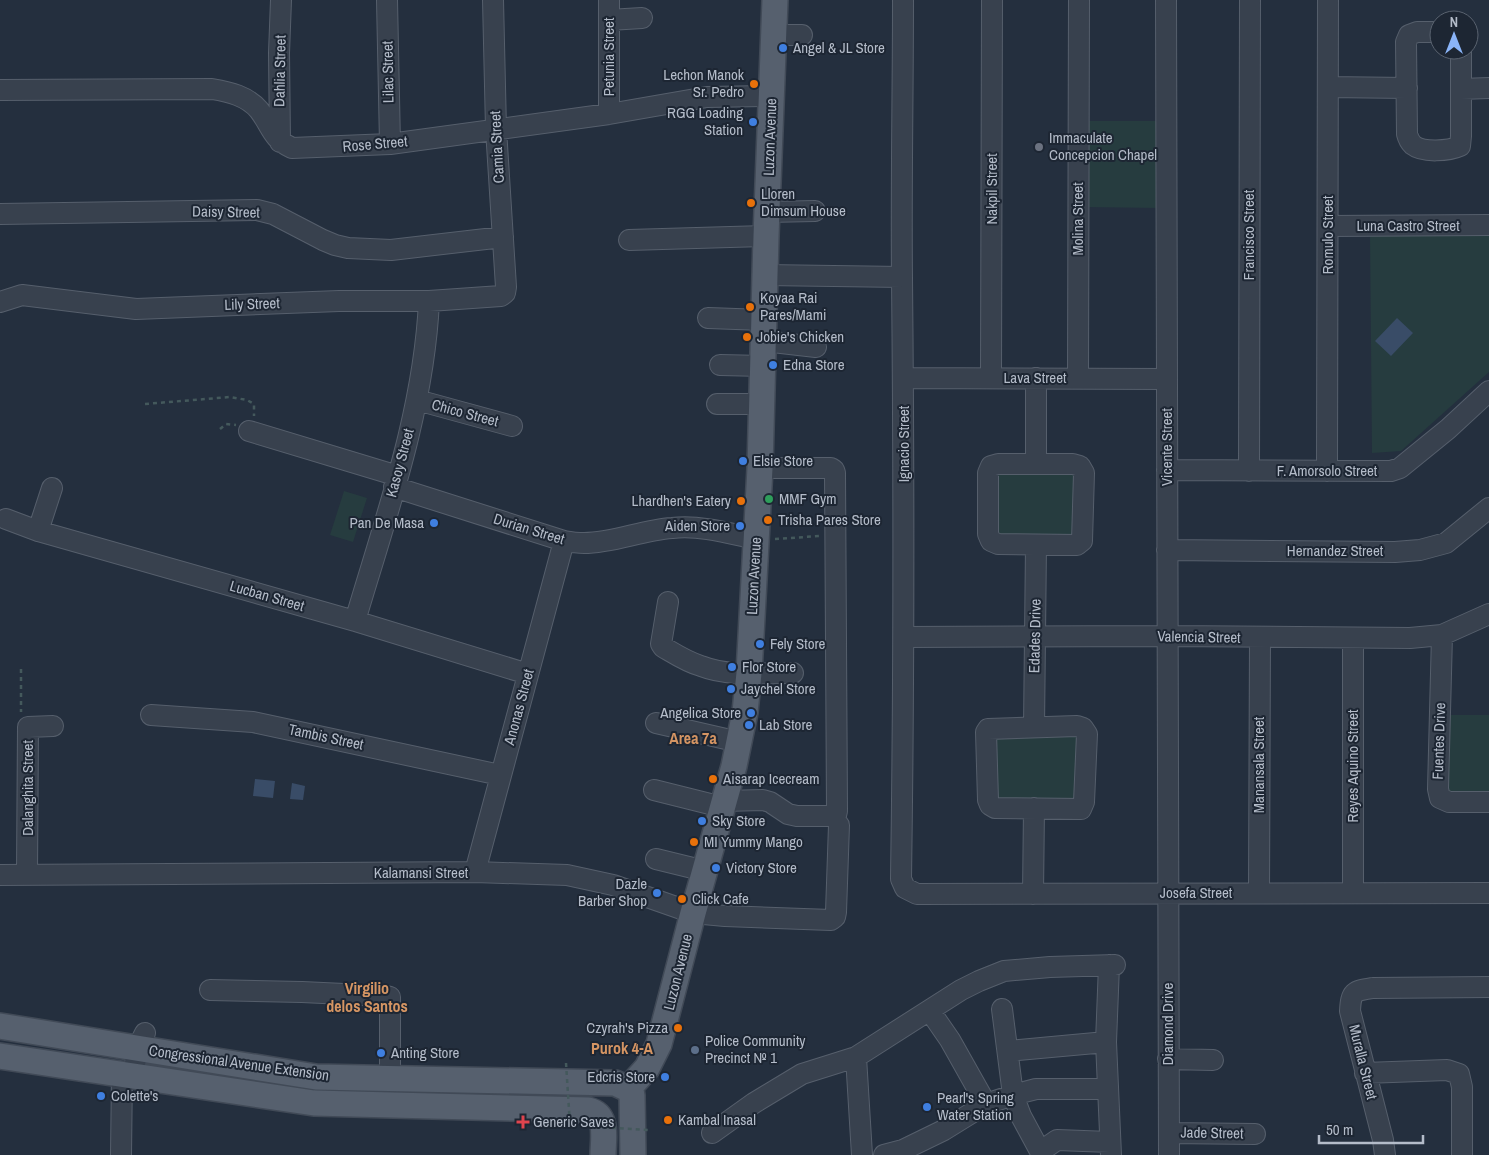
<svg xmlns="http://www.w3.org/2000/svg" width="1489" height="1155" font-family="'Archivo Narrow',sans-serif">
<style>
.green{fill:#263c3f}
.water{fill:#394c67}
.lines{fill:none;stroke-linecap:round;stroke-linejoin:round}
.minor-casing{stroke:#565f6c;stroke-width:22}
.major-casing{stroke:#414a57;stroke-width:28}
.path{stroke:#44595c;stroke-width:2.5;stroke-dasharray:4 4;stroke-linecap:butt}
.minor{stroke:#38414e;stroke-width:20}
.major{stroke:#56606e;stroke-width:25}
.path-bridge{stroke:#44595c;stroke-width:2.5;stroke-dasharray:4 4;stroke-linecap:butt}
.shop-dot{fill:#3f7fe0;stroke:#1d2633;stroke-width:2}
.food-dot{fill:#e8710a;stroke:#1d2633;stroke-width:2}
.worship-dot{fill:#6b7280;stroke:#1d2633;stroke-width:2}
.leisure-dot{fill:#2e9e5b;stroke:#1d2633;stroke-width:2}
.service-dot{fill:#5c6f8a;stroke:#1d2633;stroke-width:2}
.health-dot{fill:#e0444e;stroke:#1d2633;stroke-width:2}
.labels{text-anchor:middle;stroke-width:4;stroke-linejoin:round;paint-order:stroke}
.poi-label{font-size:15px;fill:#b4bcc9;stroke:#1d2633;text-anchor:start}
.street-label{font-size:15px;fill:#b4bcc9;stroke:#1d2633}
.neighbourhood-label{font-size:16px;font-weight:bold;fill:#d59563;stroke:#1d2633}
</style>
<rect width="100%" height="100%" fill="#242f3e"/>
<path class="green" d="M1085 121H1160L1159 208 1084 207Z
M1489 232V372L1401 451 1372 453 1370 233Z
M996 471 1079 472V538H996Z
M344 491 367 498 353 542 330 535Z
M1446 715H1489V794H1445Z
M992 731 1078 733 1077 801 991 800Z"/>
<path class="water" d="M1397 318 1413 333 1391 356 1375 341Z
M255 779 275 781 273 798 253 796Z
M292 783 305 786 303 800 290 799Z"/>
<g class="lines">
<g class="minor-casing">
<path id="minor" d="M387 0 390 144
M903 0C903 93 901 186 902 278 904 479 904 679 901 879L905 888 917 894 1489 893
M1166 0 1169 1155
M609 20 642 18
M1439 32H1417L1409 35 1406 42 1407 134C1408 138 1410 142 1413 145 1423 153 1449 151 1460 146L1461 136V50
M773 35H802
M1328 87 1407 88
M1461 89 1489 88
M0 90 212 89C230 92 247 96 259 110 272 127 271 138 292 148L390 144 609 114 707 97 771 96
M609 114V0
M280 142 279 53 281 0
M767 212 815 211
M0 214 257 210 273 214 323 240 335 245 348 248 391 250 503 237
M1328 226 1489 225
M629 240 766 236
M765 275 902 277
M0 302 22 295 136 309 339 301H429L501 296 505 293 506 287 496 129 493 0
M708 318 764 320
M764 341 816 347
M720 365 763 366
M904 378 1167 379
M991 378 992 0
M1036 378V464
M1078 378 1079 0
M417 400 512 426
M717 404H762
M249 431 398 476
M998 464H1073L1080 466 1084 473 1082 541 1077 545 998 544 991 541 988 534V473L991 466Z
M1167 470 1391 471 1400 468 1448 429 1489 391
M1249 471 1250 0
M1327 471 1328 0
M394 487 564 541C570 542 577 543 584 543 613 543 642 530 672 528 701 525 728 533 756 539
M6 519 38 531 355 621 528 674
M38 531 52 488
M1167 550 1395 552 1420 550 1446 543 1489 508
M668 602 661 644 663 647C675 654 687 662 701 666 729 677 763 673 793 673
M355 621C386 516 424 411 429 301
M1442 635 1438 789 1440 798 1449 802H1489
M904 637 1167 636 1410 638 1442 635 1489 614
M1353 638V893
M151 715 253 722 500 775
M656 723 739 742
M1077 726 1083 728 1087 734 1084 802 1081 809 995 808 990 805 988 800 986 732 988 729Z
M1034 727 1036 545
M654 790 722 807
M724 801 763 800 770 802 788 814 797 816H832L836 815 837 811 835 473 834 470 831 468H760
M656 859 705 871
M475 872 564 541
M27 874 28 727 53 726
M0 875 475 872 567 875 613 885 693 913 725 916 831 920 835 917 836 912 839 825
M1259 893 1260 637
M1033 894 1034 808
M1109 965 1106 1042 1111 1155
M210 990 302 992 386 996 390 997V1078
M1002 1009 1013 1095 1021 1116 1042 1155
M930 1011 950 1040 986 1104
M1008 1051 1106 1042
M856 1057 862 1155
M1168 1059 1213 1060
M1365 1073 1447 1070 1459 1074 1462 1087V1155
M133 1075 138 1047 145 1033
M712 1133 754 1103 802 1074 856 1057 961 990 979 981 1004 971 1050 967 1115 965
M1169 1133 1255 1134
M1041 1151 1057 1140 1110 1142
M121 1155 122 1073
M884 1155 903 1150 944 1130 986 1104 1013 1095 1036 1089H1107
M1385 1155 1383 1140 1350 1011C1351 991 1354 991 1373 988L1489 987"/>
</g>
<g class="major-casing">
<path id="major" d="M0 1026 316 1077 615 1083 628 1089 632 1095 633 1155
M0 1056 314 1103 588 1110C609 1115 603 1138 603 1155
M628 1089 647 1068 659 1044 693 913 734 766 745 712 749 673 760 468 766 236 775 0"/>
</g>
<path class="path" d="M145 404 230 397 247 400 254 404V416
M220 429 226 424 236 425
M775 539 820 536
M21 669V712"/>
<use href="#minor" class="minor"/>
<use href="#major" class="major"/>
<path class="path-bridge" d="M566 1063 570 1125 648 1130"/>
</g>
<g class="shop-dot">
<circle cx="783" cy="48" r="5"/>
<circle cx="753" cy="122" r="5"/>
<circle cx="773" cy="365" r="5"/>
<circle cx="743" cy="461" r="5"/>
<circle cx="434" cy="523" r="5"/>
<circle cx="740" cy="526" r="5"/>
<circle cx="760" cy="644" r="5"/>
<circle cx="732" cy="667" r="5"/>
<circle cx="731" cy="689" r="5"/>
<circle cx="751" cy="713" r="5"/>
<circle cx="749" cy="725" r="5"/>
<circle cx="702" cy="821" r="5"/>
<circle cx="716" cy="868" r="5"/>
<circle cx="657" cy="893" r="5"/>
<circle cx="381" cy="1053" r="5"/>
<circle cx="665" cy="1077" r="5"/>
<circle cx="101" cy="1096" r="5"/>
<circle cx="927" cy="1107" r="5"/>
</g>
<g class="food-dot">
<circle cx="754" cy="84" r="5"/>
<circle cx="751" cy="203" r="5"/>
<circle cx="750" cy="307" r="5"/>
<circle cx="747" cy="337" r="5"/>
<circle cx="741" cy="501" r="5"/>
<circle cx="768" cy="520" r="5"/>
<circle cx="713" cy="779" r="5"/>
<circle cx="694" cy="842" r="5"/>
<circle cx="682" cy="899" r="5"/>
<circle cx="678" cy="1028" r="5"/>
<circle cx="668" cy="1120" r="5"/>
</g>
<circle class="worship-dot" cx="1039" cy="147" r="5"/>
<circle class="leisure-dot" cx="769" cy="499" r="5"/>
<circle class="service-dot" cx="695" cy="1050" r="5"/>
<path class="health-dot" d="M520.5 1114.5h5v5h5v5h-5v5h-5v-5h-5v-5h5z"/>
<g class="labels">
<g class="poi-label">
<text x="793" y="53">Angel &amp; JL Store</text>
<text x="744" y="80" text-anchor="end">Lechon Manok<tspan x="744" dy="17">Sr. Pedro</tspan></text>
<text x="743" y="118" text-anchor="end">RGG Loading<tspan x="743" dy="17">Station</tspan></text>
<text x="1049" y="143">Immaculate<tspan x="1049" dy="17">Concepcion Chapel</tspan></text>
<text x="761" y="199">Lloren<tspan x="761" dy="17">Dimsum House</tspan></text>
<text x="760" y="303">Koyaa Rai<tspan x="760" dy="17">Pares/Mami</tspan></text>
<text x="757" y="342">Jobie's Chicken</text>
<text x="783" y="370">Edna Store</text>
<text x="753" y="466">Elsie Store</text>
<text x="779" y="504">MMF Gym</text>
<text x="731" y="506" text-anchor="end">Lhardhen's Eatery</text>
<text x="778" y="525">Trisha Pares Store</text>
<text x="424" y="528" text-anchor="end">Pan De Masa</text>
<text x="730" y="531" text-anchor="end">Aiden Store</text>
<text x="770" y="649">Fely Store</text>
<text x="742" y="672">Flor Store</text>
<text x="741" y="694">Jaychel Store</text>
<text x="741" y="718" text-anchor="end">Angelica Store</text>
<text x="759" y="730">Lab Store</text>
<text x="723" y="784">Aisarap Icecream</text>
<text x="712" y="826">Sky Store</text>
<text x="704" y="847">MI Yummy Mango</text>
<text x="726" y="873">Victory Store</text>
<text x="647" y="889" text-anchor="end">Dazle<tspan x="647" dy="17">Barber Shop</tspan></text>
<text x="692" y="904">Click Cafe</text>
<text x="668" y="1033" text-anchor="end">Czyrah's Pizza</text>
<text x="705" y="1046">Police Community<tspan x="705" dy="17">Precinct № 1</tspan></text>
<text x="391" y="1058">Anting Store</text>
<text x="655" y="1082" text-anchor="end">Edcris Store</text>
<text x="111" y="1101">Colette's</text>
<text x="937" y="1103">Pearl's Spring<tspan x="937" dy="17">Water Station</tspan></text>
<text x="678" y="1125">Kambal Inasal</text>
<text x="533" y="1127">Generic Saves</text>
</g>
<g class="street-label">
<text transform="translate(609 57) rotate(-90)" y="5">Petunia Street</text>
<text transform="translate(280 71) rotate(-89)" y="5">Dahlia Street</text>
<text transform="translate(388 72) rotate(-91)" y="5">Lilac Street</text>
<text transform="translate(770 137) rotate(-88)" y="5">Luzon Avenue</text>
<text transform="translate(375 144) rotate(-5)" y="5">Rose Street</text>
<text transform="translate(497 147) rotate(-93)" y="5">Camia Street</text>
<text transform="translate(992 189) rotate(-90)" y="5">Nakpil Street</text>
<text transform="translate(226 212) rotate(1)" y="5">Daisy Street</text>
<text transform="translate(1078 219) rotate(-90)" y="5">Molina Street</text>
<text x="1408" y="231">Luna Castro Street</text>
<text transform="translate(1249 235) rotate(-90)" y="5">Francisco Street</text>
<text transform="translate(1328 235) rotate(-90)" y="5">Romulo Street</text>
<text transform="translate(252 304) rotate(-2)" y="5">Lily Street</text>
<text x="1035" y="383">Lava Street</text>
<text transform="translate(465 413) rotate(15)" y="5">Chico Street</text>
<text transform="translate(904 444) rotate(-90)" y="5">Ignacio Street</text>
<text transform="translate(1167 447) rotate(-90)" y="5">Vicente Street</text>
<text transform="translate(400 463) rotate(-75)" y="5">Kasoy Street</text>
<text x="1327" y="476">F. Amorsolo Street</text>
<text transform="translate(529 529) rotate(17)" y="5">Durian Street</text>
<text x="1335" y="556">Hernandez Street</text>
<text transform="translate(754 576) rotate(-87)" y="5">Luzon Avenue</text>
<text transform="translate(267 596) rotate(16)" y="5">Lucban Street</text>
<text transform="translate(1035 636) rotate(-89)" y="5">Edades Drive</text>
<text transform="translate(1199 637) rotate(1)" y="5">Valencia Street</text>
<text transform="translate(519 707) rotate(-75)" y="5">Anonas Street</text>
<text transform="translate(326 737) rotate(12)" y="5">Tambis Street</text>
<text transform="translate(1439 741) rotate(-88)" y="5">Fuentes Drive</text>
<text transform="translate(1259 765) rotate(-90)" y="5">Manansala Street</text>
<text transform="translate(1353 766) rotate(-90)" y="5">Reyes Aquino Street</text>
<text transform="translate(28 788) rotate(-90)" y="5">Dalanghita Street</text>
<text x="421" y="878">Kalamansi Street</text>
<text x="1196" y="898">Josefa Street</text>
<text transform="translate(678 972) rotate(-76)" y="5">Luzon Avenue</text>
<text transform="translate(1168 1024) rotate(-90)" y="5">Diamond Drive</text>
<text transform="translate(1363 1062) rotate(76)" y="5">Muralla Street</text>
<text transform="translate(239 1063) rotate(8)" y="5">Congressional Avenue Extension</text>
<text transform="translate(1212 1133) rotate(1)" y="5">Jade Street</text>
</g>
<g class="neighbourhood-label">
<text x="693" y="744">Area 7a</text>
<text x="367" y="994">Virgilio<tspan x="367" dy="18">delos Santos</tspan></text>
<text x="622" y="1054">Purok 4-A</text>
</g>
</g>
<g transform="translate(1454 35)"><circle r="24" fill="#1d2633" stroke="#59626f"/>
<path d="M0-4L9 19L0 12L-9 19Z" fill="#8ab4f8"/>
<text y="-8" font-size="14" font-weight="bold" text-anchor="middle" fill="#b4bcc9">N</text>
</g>
<path d="M1319 1135v8h104v-8" fill="none" stroke="#b4bcc9" stroke-width="2.5"/>
<text x="1326" y="1135" font-size="15" fill="#b4bcc9" stroke="#1d2633" stroke-width="4" paint-order="stroke">50 m</text>
</svg>
